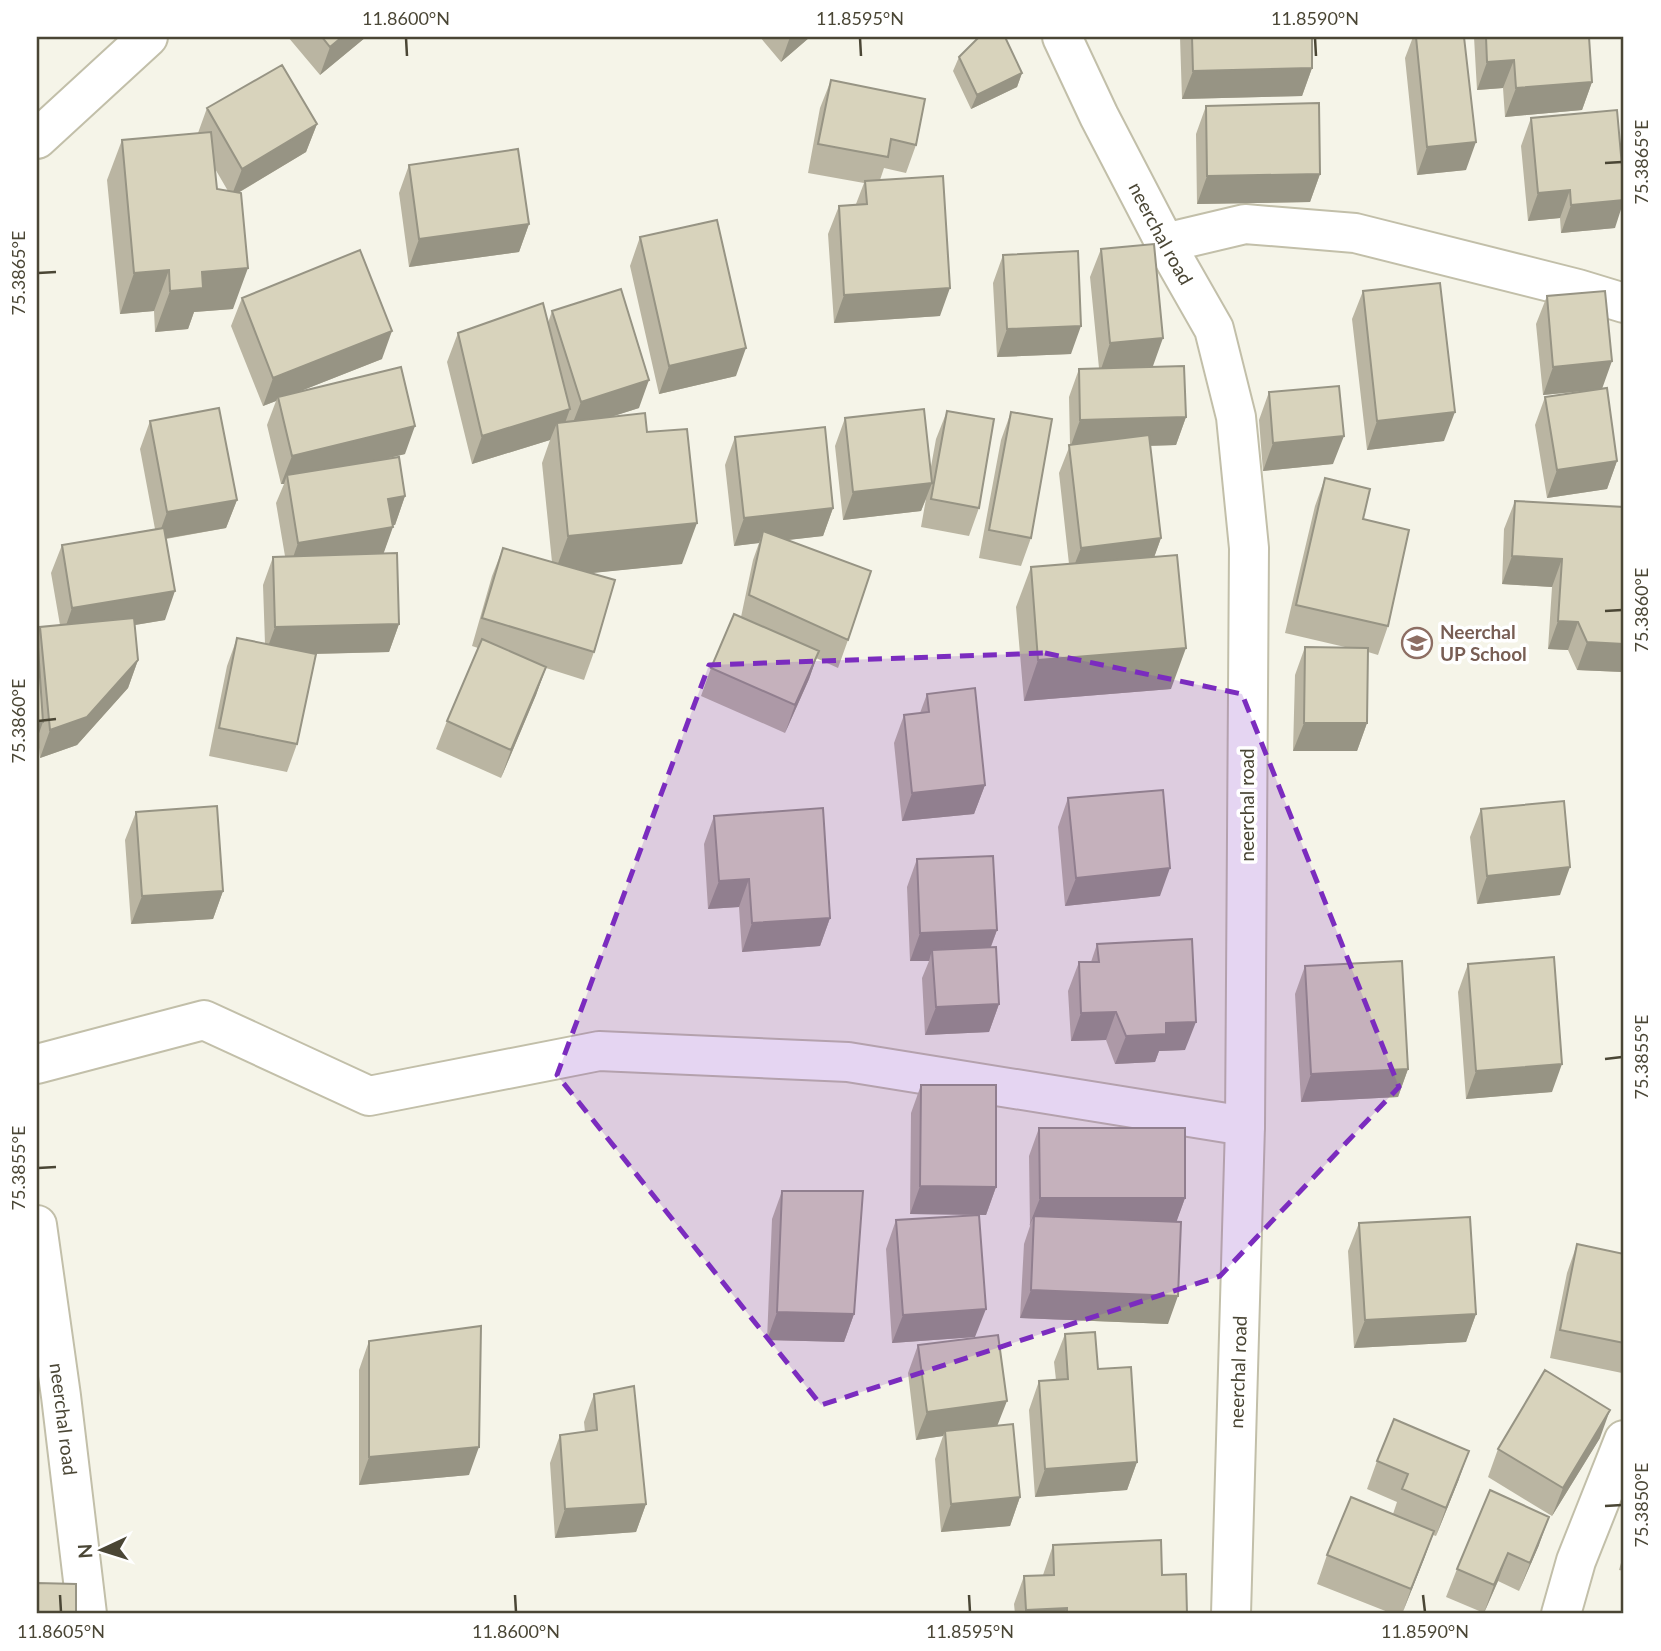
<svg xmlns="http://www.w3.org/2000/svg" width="1661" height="1651" font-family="Lato,sans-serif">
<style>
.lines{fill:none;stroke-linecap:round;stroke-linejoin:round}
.minor-casing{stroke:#c2bfa9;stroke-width:42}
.minor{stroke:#fff;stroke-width:38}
.wall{fill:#bab5a2;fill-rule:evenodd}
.shaded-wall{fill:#979484}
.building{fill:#d8d3bc;stroke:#979484;stroke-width:2}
.marked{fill:#7b2cbf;fill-opacity:0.2;stroke:#7b2cbf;stroke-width:5;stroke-dasharray:14 9;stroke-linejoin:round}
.ticks{fill:none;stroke:#4a4635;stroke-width:2.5}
.labels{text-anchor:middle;stroke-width:7;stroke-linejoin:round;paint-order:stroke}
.street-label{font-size:19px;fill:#4a4635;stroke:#fff}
.education-label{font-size:19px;font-weight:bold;fill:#785e54;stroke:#fff;text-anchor:start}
.neatline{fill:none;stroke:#4a4635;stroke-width:2.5}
.ticks-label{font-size:18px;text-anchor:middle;fill:#4a4635}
</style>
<rect width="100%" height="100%" fill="#f5f4e8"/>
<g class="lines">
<g class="minor-casing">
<g id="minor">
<path id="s1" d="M1062 37 1099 116 1165 243 1214 329 1236 417 1249 548 1245 1126 1231 1614"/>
<path d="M37 139 148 37"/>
<path d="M1165 243 1245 224 1355 233 1578 289 1624 303"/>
<path d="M37 1064 204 1020 369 1096 599 1051 848 1062 1245 1126"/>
<path id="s2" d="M37 1225 61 1396 87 1614"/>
<path d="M1561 1614 1576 1561 1624 1440"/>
</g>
</g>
<use href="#minor" class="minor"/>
</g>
<path class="wall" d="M288 37H366L320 75Z
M760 37H810L781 62Z
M1180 37H1312V68L1302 96 1182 99Z
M1413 37H1464L1466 170 1417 175 1405 58Z
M1474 37H1589L1592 82 1582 110 1505 117 1503 88 1477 90Z
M959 57 1022 73 1017 87 971 109 953 71Z
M831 80 916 145 906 173 884 168 880 180 940 316 834 323 828 234 839 206 856 204 864 183 808 173 820 108Z
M1206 106 1320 174 1310 202 1197 204 1196 134Z
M207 108 317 124 306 152 238 193 233 309 194 312 188 329 155 332 154 311 120 314 107 180 122 140 198 133ZM214 167 228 191 217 189Z
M1531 118 1615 228 1561 233 1560 218 1528 221 1521 146Z
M409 165 529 224 519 252 409 267 399 193Z
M640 237 736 376 659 394 630 266Z
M1101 249 1153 366 1143 367 1186 417 1176 445 1150 446 1161 538 1154 557 1171 689 1024 701 1016 607 1031 567 1069 564 1059 473 1070 445 1069 397 1079 369 1099 368 1090 277Z
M1003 255 1071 354 997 357 993 283Z
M1363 291 1444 441 1367 450 1352 319Z
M1547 296 1602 389 1617 461 1607 489 1547 498 1535 425 1545 397 1596 390 1543 395 1536 324Z
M242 298 382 359 298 392 405 454 385 459 405 496 395 525H393L383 554 399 624 389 652 316 654 297 744 287 772 209 756 227 666 237 638 265 644 263 585 273 557 285 556 276 503 284 484H281L267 425 276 401 263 406 231 326Z
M552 311 639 408 613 416 647 432 682 564 590 573 594 652 584 680 546 668 536 695 501 778 436 749 447 721 478 648 472 646 492 576 503 548 552 562 542 463 550 440 472 464 447 362 458 333 548 323Z
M1269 392 1333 464 1263 471 1259 420Z
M947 411 979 508 969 536 921 527 926 499 921 511 843 520 835 446 845 418 930 472 936 439Z
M1011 412 1031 538 1021 566 979 558 1001 440Z
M150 421 237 500 226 528 166 539 165 620 135 625 138 660 128 688 77 745 40 758 38 737 37 635 40 627 60 625 51 573 62 545 155 529 140 449Z
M735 437 833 508 823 536 786 540 848 640 838 668 816 658 809 679 785 733 701 696 711 668 741 617 753 560 759 543 734 546 725 465Z
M1325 478 1363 519 1388 626 1378 655 1368 652 1367 723 1357 751H1293L1295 675 1305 647H1345L1285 633 1315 506Z
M1515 501 1624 507 1623 672 1577 670 1568 650 1548 649 1552 587 1502 584 1504 529Z
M927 694 985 785 974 814 902 821 894 743 904 715 920 713Z
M1068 798 1160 896 1065 906 1058 827Z
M1481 809 1560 895 1477 904 1470 837Z
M136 812 223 891 213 919 131 924 125 840Z
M714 816 830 918 820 946 742 952 739 907 708 909 704 844Z
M917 859 997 930 991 947 999 1004 989 1032 925 1035 922 978 929 961H910L907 887Z
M1097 944 1185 1050 1159 1051 1155 1062 1115 1064 1106 1040 1071 1041 1068 991 1079 962H1091Z
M1468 964 1552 1092 1466 1099 1458 992Z
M1305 966 1408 1069 1398 1097 1301 1102 1295 994Z
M921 1085 996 1187 986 1215H979L975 1337 892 1343 886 1249 896 1220 979 1215 910 1214 911 1113Z
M1039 1128 1185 1198 1176 1222 1168 1324 1020 1318 1024 1244 1030 1226 1029 1156Z
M782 1191 854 1314 844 1342 767 1340 772 1219Z
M1359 1223 1476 1314 1466 1342 1354 1348 1348 1251Z
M1577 1244 1624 1254V1368L1622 1373 1550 1358 1567 1273Z
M1065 1334 1098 1369 1137 1462 1127 1490 1035 1497 1029 1410 1039 1381 1056 1380 1054 1362Z
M369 1341 469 1475 359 1485V1370Z
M918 1345 998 1426 1020 1497 1010 1526 941 1532 935 1459 943 1436 916 1440 908 1373Z
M594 1394 646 1504 636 1532 555 1538 550 1463 560 1435 585 1432 584 1422Z
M1600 1438 1552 1516 1488 1477 1498 1449Z
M1377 1461 1459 1479 1436 1536 1433 1535 1402 1614H1393L1317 1584 1327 1555 1393 1514 1397 1502 1367 1489Z
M1490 1490 1539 1545 1519 1591 1498 1581 1484 1613 1446 1597 1457 1569Z
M1053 1545 1162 1575 1187 1614H1015L1014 1604 1024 1576 1043 1575Z
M1624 1552V1571L1619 1570Z"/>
<path class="shaded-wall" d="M342 37H366L320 75 330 47Z
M790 37H810L781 62Z
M1514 60 1503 88 1477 90 1487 62Z
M1312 68 1302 96 1182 99 1193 71Z
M1022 73 1017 87 971 109 977 95Z
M1592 82 1582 110 1505 117 1516 88Z
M317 124 306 152 231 197 242 169Z
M1476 142 1466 170 1417 175 1427 147Z
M1320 174 1310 202 1197 204 1207 176Z
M1570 190 1560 218 1528 221 1538 193Z
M1624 200 1615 228 1561 233 1571 205Z
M529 224 519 252 409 267 419 239Z
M248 268 233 309 194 312 188 329 155 332 170 291 202 272Z
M169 270 154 311 120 314 134 273Z
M950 288 940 316 834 323 844 295Z
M1081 326 1071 354 997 357 1007 329Z
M392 331 382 359 278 400V397L276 401 263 406 273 378Z
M1163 338 1153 366 1100 372 1110 343Z
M746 348 736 376 659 394 669 366Z
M1612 361 1602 389 1543 395 1553 367Z
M649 380 639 408 570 430 581 402Z
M570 409 560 437 557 423 550 440 472 464 482 436Z
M1455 412 1444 441 1367 450 1377 421Z
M1186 417 1176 445 1070 448 1080 420Z
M415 426 405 454 288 483 287 475 284 484H281L292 456Z
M1344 436 1333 464 1263 471 1273 443Z
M1617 461 1607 489 1547 498 1557 470Z
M932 483 921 511 843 520 853 492Z
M405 496 395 525 378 528 388 499Z
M237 500 226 528 157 540 167 512Z
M833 508 823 536 761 543 763 531 759 543 734 546 744 518Z
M697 523 682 564 553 577 568 536Z
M393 527 383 555 288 572 298 543Z
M1161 538 1151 566 1070 576 1081 548Z
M1512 556 1562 559 1552 587 1502 584Z
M175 591 165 620 62 637 72 608Z
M1558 621 1578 622 1568 650 1548 649Z
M399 624 389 652 265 655 275 627Z
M1587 642 1624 644 1623 672 1577 670Z
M1186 648 1171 689 1024 701 1038 660Z
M819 651 809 679 785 733 795 705Z
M138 660 128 688 77 745 40 758 50 730Z
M546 667 536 695 501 778 511 750Z
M37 722H43L37 739Z
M1304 723H1367L1357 751H1293Z
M985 785 974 814 902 821 912 793Z
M1570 867 1560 895 1477 904 1487 876Z
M1170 868 1160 896 1065 906 1076 878Z
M749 879 739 907 708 909 719 881Z
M223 891 213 919 131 924 142 896Z
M830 918 820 946 742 952 752 923Z
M997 930 986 959 932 950 929 961H910L920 933Z
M999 1004 989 1032 925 1035 936 1007Z
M1116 1012 1106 1040 1071 1041 1081 1013Z
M1196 1022 1185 1050 1159 1051 1155 1062 1115 1064 1126 1036 1166 1023Z
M1562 1064 1552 1092 1466 1099 1476 1071Z
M1408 1069 1398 1097 1301 1102 1311 1074Z
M920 1186 996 1187 986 1215 910 1214Z
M1040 1198H1185L1175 1226 1034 1216 1029 1226Z
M1031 1290 1178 1296 1168 1324 1020 1318Z
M986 1309 975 1337 892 1343 903 1315Z
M777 1312 854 1314 844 1342 767 1340Z
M1476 1314 1466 1342 1354 1348 1365 1320Z
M1007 1401 996 1429 945 1431 943 1436 916 1440 927 1412Z
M1610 1410 1600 1438 1552 1516 1563 1488Z
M479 1447 469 1475 359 1485 369 1457Z
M1469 1451 1459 1479 1436 1536 1446 1508Z
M1137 1462 1127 1490 1035 1497 1045 1469Z
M1020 1497 1010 1526 941 1532 951 1504Z
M646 1504 636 1532 555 1538 565 1509Z
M1549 1517 1539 1545 1519 1591 1530 1563Z
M1434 1531 1424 1559 1402 1614 1411 1589Z
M1508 1553 1498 1581 1484 1613 1494 1585Z
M1067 1608 1064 1614H1024L1026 1610Z"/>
<path class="building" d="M322 37H342L330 47Z
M979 37H1005L1022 73 977 95 959 57Z
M1192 37H1312V68L1193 71Z
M1416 37H1464L1476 142 1427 147Z
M1486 37H1589L1592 82 1516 88 1514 60 1487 62Z
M282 65 317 124 242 169 207 108Z
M831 80 925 99 916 145 891 139 888 157 818 144Z
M1319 103 1320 174 1207 176 1206 106Z
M1617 110 1624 189V200L1571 205 1570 190 1538 193 1531 118Z
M211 132 217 189 241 193 248 268 202 272 203 288 170 291 169 270 134 273 122 140Z
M518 149 529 224 419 239 409 165Z
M943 176 950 288 844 295 839 206 867 204 865 181Z
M717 220 746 348 669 366 640 237Z
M1154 244 1163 338 1110 343 1101 249Z
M360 250 392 331 273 378 242 298Z
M1078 251 1081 326 1007 329 1003 255Z
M1440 283 1455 412 1377 421 1363 291Z
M621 289 649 380 581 402 552 311Z
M1605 291 1612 361 1553 367 1547 296Z
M543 303 570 409 482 436 458 333Z
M1184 366 1186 417 1080 420 1079 369Z
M401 367 415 426 292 456 278 397Z
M1339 386 1344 436 1273 443 1269 392Z
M1607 388 1617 461 1557 470 1545 397Z
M219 408 237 500 167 512 150 421Z
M924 409 932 483 853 492 845 418Z
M947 411 994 419 979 508 931 499Z
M1011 412 1052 419 1031 538 989 530Z
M645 413 647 432 687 429 697 523 568 536 557 423Z
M825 427 833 508 744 518 735 437Z
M1149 435 1161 538 1081 548 1069 445Z
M399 457 405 496 388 499 393 527 298 543 287 475Z
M1325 478 1370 489 1363 519 1409 530 1388 626 1296 605Z
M1515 501 1624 507V644L1587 642 1578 622 1558 621 1562 559 1512 556Z
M164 528 175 591 72 608 62 545Z
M763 531 871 571 848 640 749 595Z
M503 548 615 580 594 652 482 618Z
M397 553 399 624 275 627 273 557Z
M1177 555 1186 648 1038 660 1031 567Z
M734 614 819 651 795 705 711 668Z
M134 618 138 660 87 717 50 730 40 627Z
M37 632 43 722H37Z
M237 638 316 654 297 744 219 728Z
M482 639 546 667 511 750 447 721Z
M1305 647 1368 648 1367 723H1304Z
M975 688 985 785 912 793 904 715 929 712 927 694Z
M1163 790 1170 868 1076 878 1068 798Z
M1564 801 1570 867 1487 876 1481 809Z
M217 806 223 891 142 896 136 812Z
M823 808 830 918 752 923 749 879 719 881 714 816Z
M993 856 997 930 920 933 917 859Z
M1192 939 1196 1022 1166 1023V1034L1126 1036 1116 1012 1081 1013 1079 962H1099L1097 944Z
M996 947 999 1004 936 1007 932 950Z
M1554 957 1562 1064 1476 1071 1468 964Z
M1402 961 1408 1069 1311 1074 1305 966Z
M921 1085H996V1187L920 1186Z
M1039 1128H1185V1198H1040Z
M782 1191H863L854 1314 777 1312Z
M979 1215 986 1309 903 1315 896 1220Z
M1034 1216 1181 1222 1178 1296 1031 1290Z
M1470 1217 1476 1314 1365 1320 1359 1223Z
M37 1222 38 1286H37Z
M1577 1244 1624 1254V1343L1560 1330Z
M481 1326 479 1447 369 1457V1341Z
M1095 1332 1098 1369 1131 1367 1137 1462 1045 1469 1039 1381 1068 1379 1065 1334Z
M998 1335 1007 1401 927 1412 918 1345Z
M1545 1370 1610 1410 1563 1488 1498 1449Z
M634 1386 646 1504 565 1509 560 1435 597 1430 594 1394Z
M1394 1419 1469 1451 1446 1508 1402 1489 1408 1474 1377 1461Z
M1013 1424 1020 1497 951 1504 945 1431Z
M1490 1490 1549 1517 1530 1563 1508 1553 1494 1585 1457 1569Z
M1351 1497 1434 1531 1411 1589 1327 1555Z
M1161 1540 1162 1575 1186 1574 1187 1614H1067V1608L1026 1610 1024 1576 1054 1575 1053 1545Z
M37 1583 76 1584V1614H37Z"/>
<path class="marked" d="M1045 653 1242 694 1399 1087 1220 1276 821 1405 557 1075 709 665Z"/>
<path class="ticks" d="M406 38 407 56M860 38 861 56M1315 38 1316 56M1605 163 1622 162M38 273 56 272M1605 611 1622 610M38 721 56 719M1605 1059 1622 1057M38 1168 56 1167M1605 1506 1622 1505M60 1595 61 1612M515 1595 516 1612M969 1595 970 1612M1423 1595 1425 1612"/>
<defs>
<g id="school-ring" transform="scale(1.575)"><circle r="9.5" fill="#fff" stroke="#8d6e63" stroke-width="1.5"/><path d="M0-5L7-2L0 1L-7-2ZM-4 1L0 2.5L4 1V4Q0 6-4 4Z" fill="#8d6e63"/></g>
</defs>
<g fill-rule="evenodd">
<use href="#school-ring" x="1417" y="643"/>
</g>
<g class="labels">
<g class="street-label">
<text dy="7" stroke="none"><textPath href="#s1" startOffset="220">neerchal road</textPath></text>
<text transform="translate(1247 805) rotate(-90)" y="7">neerchal road</text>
<text transform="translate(1238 1372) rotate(-88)" y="7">neerchal road</text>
<text dy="7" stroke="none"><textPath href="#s2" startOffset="196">neerchal road</textPath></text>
</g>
<g class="education-label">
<text x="1440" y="639">Neerchal<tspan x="1440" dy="22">UP School</tspan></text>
</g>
</g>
<rect width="1661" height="1651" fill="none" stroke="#ffffff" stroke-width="77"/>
<g transform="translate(102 1550) rotate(266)" stroke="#ffffff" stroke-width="5" paint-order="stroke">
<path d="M0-5L12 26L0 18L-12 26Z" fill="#4a4635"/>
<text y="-10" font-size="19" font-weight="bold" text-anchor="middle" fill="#4a4635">N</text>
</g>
<rect x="38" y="38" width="1584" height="1574" class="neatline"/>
<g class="ticks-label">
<text x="406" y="25">11.8600°N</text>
<text x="860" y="25">11.8595°N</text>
<text x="1315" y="25">11.8590°N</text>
<text transform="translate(1642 162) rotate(-90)" y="6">75.3865°E</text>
<text transform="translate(19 273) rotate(-90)" y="6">75.3865°E</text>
<text transform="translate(1642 610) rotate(-90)" y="6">75.3860°E</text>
<text transform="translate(19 721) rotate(-90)" y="6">75.3860°E</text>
<text transform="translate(1642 1057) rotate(-90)" y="6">75.3855°E</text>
<text transform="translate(19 1168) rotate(-90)" y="6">75.3855°E</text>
<text transform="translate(1642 1505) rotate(-90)" y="6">75.3850°E</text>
<text x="61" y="1638">11.8605°N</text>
<text x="516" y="1638">11.8600°N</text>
<text x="970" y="1638">11.8595°N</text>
<text x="1425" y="1638">11.8590°N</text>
</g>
</svg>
